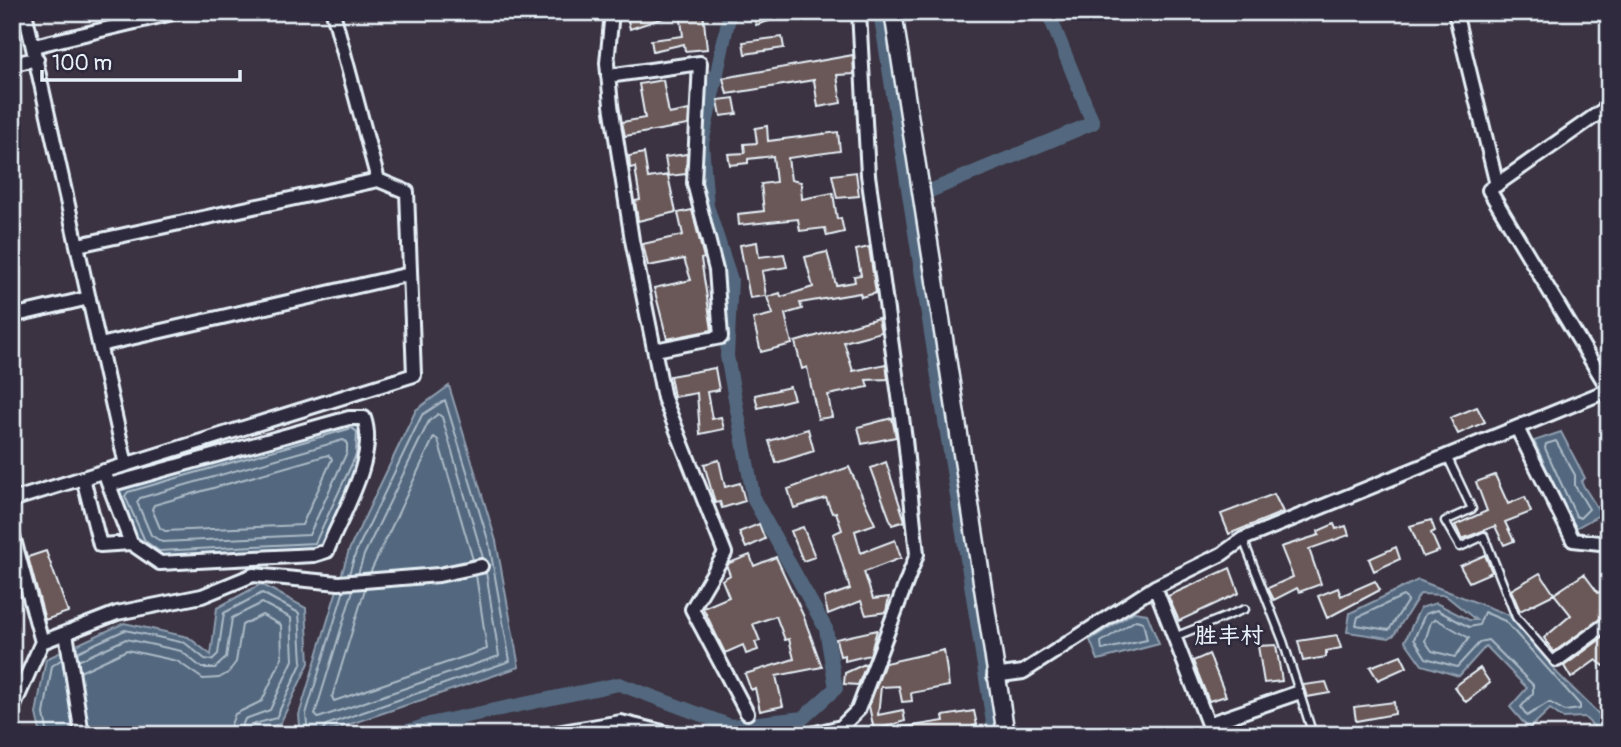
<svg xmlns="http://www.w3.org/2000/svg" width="1621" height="747" font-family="Pangolin,'LXGW WenKai TC',sans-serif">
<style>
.water{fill:#53677e;stroke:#8f9eaf;stroke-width:2}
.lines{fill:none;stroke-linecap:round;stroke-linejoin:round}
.shore{stroke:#acbac7;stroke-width:2}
.canal{stroke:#53677e;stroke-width:14}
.building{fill:#6b5958;stroke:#e8f1f8;stroke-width:2}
.service-casing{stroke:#e8f1f8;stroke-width:11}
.minor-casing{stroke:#e8f1f8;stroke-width:18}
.tertiary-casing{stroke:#e8f1f8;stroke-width:21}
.service{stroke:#2f2a3d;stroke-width:6}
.minor{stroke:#2f2a3d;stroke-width:12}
.tertiary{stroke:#2f2a3d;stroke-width:16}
.labels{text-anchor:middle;stroke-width:5;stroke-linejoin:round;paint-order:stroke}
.quarter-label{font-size:23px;font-weight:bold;fill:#e8f1f8;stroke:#2f2a3d}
</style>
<rect width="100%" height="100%" fill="#3b3342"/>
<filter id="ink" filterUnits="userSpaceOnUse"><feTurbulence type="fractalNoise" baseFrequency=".0143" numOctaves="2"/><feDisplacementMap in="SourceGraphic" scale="14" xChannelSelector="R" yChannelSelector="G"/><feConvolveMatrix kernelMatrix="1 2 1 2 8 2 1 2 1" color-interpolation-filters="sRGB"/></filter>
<g filter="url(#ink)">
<path class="water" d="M449 386 496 541 519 667 318 735H301L299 715 349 550 416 410Z
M355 420 364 429 363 456 321 550 157 558 139 547 114 489Z
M1561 432 1585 478 1581 482 1601 514 1574 529 1534 441Z
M1418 580 1509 615 1558 674 1609 724V735H1603L1584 717 1563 718 1550 709 1529 729 1510 707 1527 688 1486 646 1459 676 1422 665 1405 641 1420 608 1436 603 1469 620H1476L1445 595 1420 594 1394 635 1389 638 1347 632 1350 613Z
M261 584 306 608 309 663 280 724 242 735H41L36 714 46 659 124 623 188 637 211 655 217 608Z
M1134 612 1147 614 1159 644 1098 660 1090 640Z"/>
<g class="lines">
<path class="shore" d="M352 428 357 432 356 455 315 543 159 551 145 541 125 496 128 492Z
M343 440 347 442V452L309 535 162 542 151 535 137 502 140 498Z
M1556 441 1575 475V486L1589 509 1580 518 1576 516 1545 448 1546 444Z
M328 455 332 459 302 525 165 531 160 528 152 509 154 505Z
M370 573 434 437 438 440 473 560
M358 574 364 555 429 421 438 414 442 417 483 558
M365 589 332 697 334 701 487 649 476 575
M353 590 315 714 318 718 499 656 486 572
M1403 596 1408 600 1389 630 1356 625 1358 617Z
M1437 610 1469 627 1479 625 1484 612 1505 621 1580 705V709L1565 711 1549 702 1527 716 1521 707 1533 693V685L1488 640 1480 642 1457 667 1426 658 1414 639 1425 614Z
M1436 619 1469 638 1455 657 1432 651 1425 641 1431 622Z
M1136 620 1143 622 1147 640 1102 650 1101 642Z
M77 652 125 630 185 643 205 659 212 660 218 654 224 613 262 593 299 613 302 662 276 718 251 725 247 735
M78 661 126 639 181 651 202 668H215L226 658 232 618 262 603 291 618 293 660 270 710 245 719 238 735
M80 672 127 650 177 661 203 679 219 678 228 673 236 662 242 625 262 615 281 625 282 658 262 701 235 714 227 735
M48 735 44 714 52 666 62 659
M308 735 306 714 344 590
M320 735 326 725 510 661 489 543 445 400 422 415 356 552 349 574"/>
<path class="canal" d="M880 12 995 735
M913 198 1093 123 1048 12
M397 735 429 724 619 684 731 726 803 718 836 688 826 629 754 500 727 356 731 280 707 206 702 143 730 12"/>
</g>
<path class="building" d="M626 12H675V14L630 29Z
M680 12H703L707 49 685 51 684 44 653 51 651 40 683 36Z
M760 12H787L788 15 756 25 753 14Z
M782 37 784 48 745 54 743 42Z
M853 55 854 74 837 75 841 103 818 107 814 80 727 94 723 78Z
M663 80 669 114 689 110 688 125 625 136 622 122 645 118 639 84Z
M734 98 737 114 721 116 718 100Z
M767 126 768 141 838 132 840 151 788 158 791 180 801 182 802 199 833 193 837 219 841 218 844 232 827 236 825 228 800 231 798 219 739 225 738 214 764 211 761 184 776 182 773 156 748 159V163L730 165 728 154 745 153 744 144 757 143 755 128Z
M644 153 648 178 668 175 665 157 687 154 686 174 668 176 676 212 638 221 635 201 640 200 635 167 630 168 629 156Z
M856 172 859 196 837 198 832 175Z
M692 210 704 258 701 259 712 330 667 339 654 288 691 280 684 259 648 266 643 244 683 235 678 213Z
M757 242 759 257 784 254 787 267 762 271 766 296 750 298 740 245Z
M869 247 876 293 861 297 860 293 800 303 802 309 785 314 792 344 761 352 753 319 773 314 767 297 780 293 781 297 813 287 805 257 827 252 836 285 855 282 854 276 861 275 856 250Z
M878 318 881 332 844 342 853 371 886 364 888 379 866 380 868 387 828 395 832 417 818 419 807 367 802 369 795 342Z
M715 368 719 390 707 392 712 419 721 417 724 429 700 434 697 393 674 397 670 376Z
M790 387 794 399 758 408 755 395Z
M1477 407 1485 422 1458 434 1450 418Z
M892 418 896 437 862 444 858 427Z
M808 429 814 451 776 463 769 441Z
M719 460 725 487 740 483 745 501 722 508 720 502 715 503 704 464Z
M886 462 905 521 892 525 871 468Z
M849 467 875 524 855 531 861 553 895 540 901 558 864 572 873 599 889 597 886 612 866 615 861 601 828 614 824 598 850 589 833 534 842 530 836 512 832 513 826 498 794 508 788 489Z
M1495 475 1508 504 1525 497 1531 512 1505 522 1514 541 1504 545 1495 526 1462 539 1455 525 1487 511 1476 482Z
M1274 494 1283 512 1229 534 1221 514Z
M1431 520 1435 531 1431 533 1439 551 1423 557 1410 526Z
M759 524 765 539 746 548 739 532Z
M1334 524 1336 529 1346 526 1349 535 1309 549 1321 584 1299 592 1297 588 1274 600 1268 588 1293 577 1281 547 1319 535 1318 531Z
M803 527 815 557 803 561 791 531Z
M1396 547 1400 559 1374 571 1369 559Z
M46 551 68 612 45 620 28 557Z
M750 555 754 566 776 557 803 615 822 667 776 676 783 706 760 711 755 688 751 690 745 674 794 659 789 639 785 640 776 616 753 624 760 641 755 642 758 650 746 654 743 645 725 653 703 608 729 597 722 580 730 575 727 567 729 563Z
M1485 555 1492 572 1469 582 1460 566Z
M1230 568 1239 593 1179 621 1168 596Z
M1540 573 1554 594 1520 611 1511 590Z
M1584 574 1598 593 1609 586V613L1554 652 1544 638 1571 615 1554 594Z
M1375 581 1380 590 1327 618 1318 596 1338 588 1341 596Z
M877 630 870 655 845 661V655L840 656 836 639Z
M1609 633V662L1604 666 1596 660 1571 678 1564 666Z
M1337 635 1341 648 1326 651V657L1303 661 1298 641Z
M1276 645 1282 681 1264 683 1258 646Z
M944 650 949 686 911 693 912 701 902 702 899 686 881 687 878 715 903 710 905 721 874 730 869 706 885 663Z
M1209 654 1226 696 1209 701 1193 661Z
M1401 655 1407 667 1378 680 1370 667Z
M867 663 858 685 844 684 845 673Z
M1480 668 1490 683 1466 702 1454 687Z
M1326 682 1330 693 1307 697 1303 685Z
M1394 702 1395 714 1356 721 1354 707Z
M974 711 977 725 973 726 975 735H893V729L944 721 943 716Z"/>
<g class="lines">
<g class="service-casing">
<path id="service" d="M1447 456 1472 509 1445 521 1460 547 1484 536 1516 617 1555 662
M1243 539 1283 641 1313 735
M1174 637 1245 609"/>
</g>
<g class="minor-casing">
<path id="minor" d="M25 12 126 465
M333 12 378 180
M612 12 607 63 611 105 632 240 664 398 725 553 692 609 747 713
M1455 12 1497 185
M34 46 177 12
M12 64 37 59
M608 76 700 63 694 183 716 270 721 337 655 350
M12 316 89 298
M100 345 410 274
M1517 428 1573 540 1609 544
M83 478 100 545 131 543 160 563 314 555 327 551C342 514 378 457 364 418H349L109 485 104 471
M109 485 131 543
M12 500 414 375 407 192 378 180 78 245
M12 532 42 642 12 710
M1155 587 1208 724 1297 693
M66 633 82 735
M42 642 117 613 202 596 253 575 339 583 439 575 481 566
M1557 660 1609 622
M994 676 1023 672 1155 587 1222 554 1243 539 1609 390 1489 190 1609 106
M544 735 621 722 675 735
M807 735 841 727 858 710 917 554 905 439 868 175 859 12"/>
</g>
<g class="tertiary-casing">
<path id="tertiary" d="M893 12 1006 735"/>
</g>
<use href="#service" class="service"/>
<use href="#minor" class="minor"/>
<use href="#tertiary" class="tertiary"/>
</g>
</g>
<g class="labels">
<g class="quarter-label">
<text x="1229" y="643">胜丰村</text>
</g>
</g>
<rect width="1621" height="747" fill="none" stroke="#2f2a3d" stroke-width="42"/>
<rect x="21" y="21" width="1579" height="705" fill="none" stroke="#e8f1f8" stroke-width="2.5" filter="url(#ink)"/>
<path d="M42 70v10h198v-10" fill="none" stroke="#e8f1f8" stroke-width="3.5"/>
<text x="52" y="70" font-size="21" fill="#e8f1f8" stroke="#2f2a3d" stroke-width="5" paint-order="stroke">100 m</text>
</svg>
